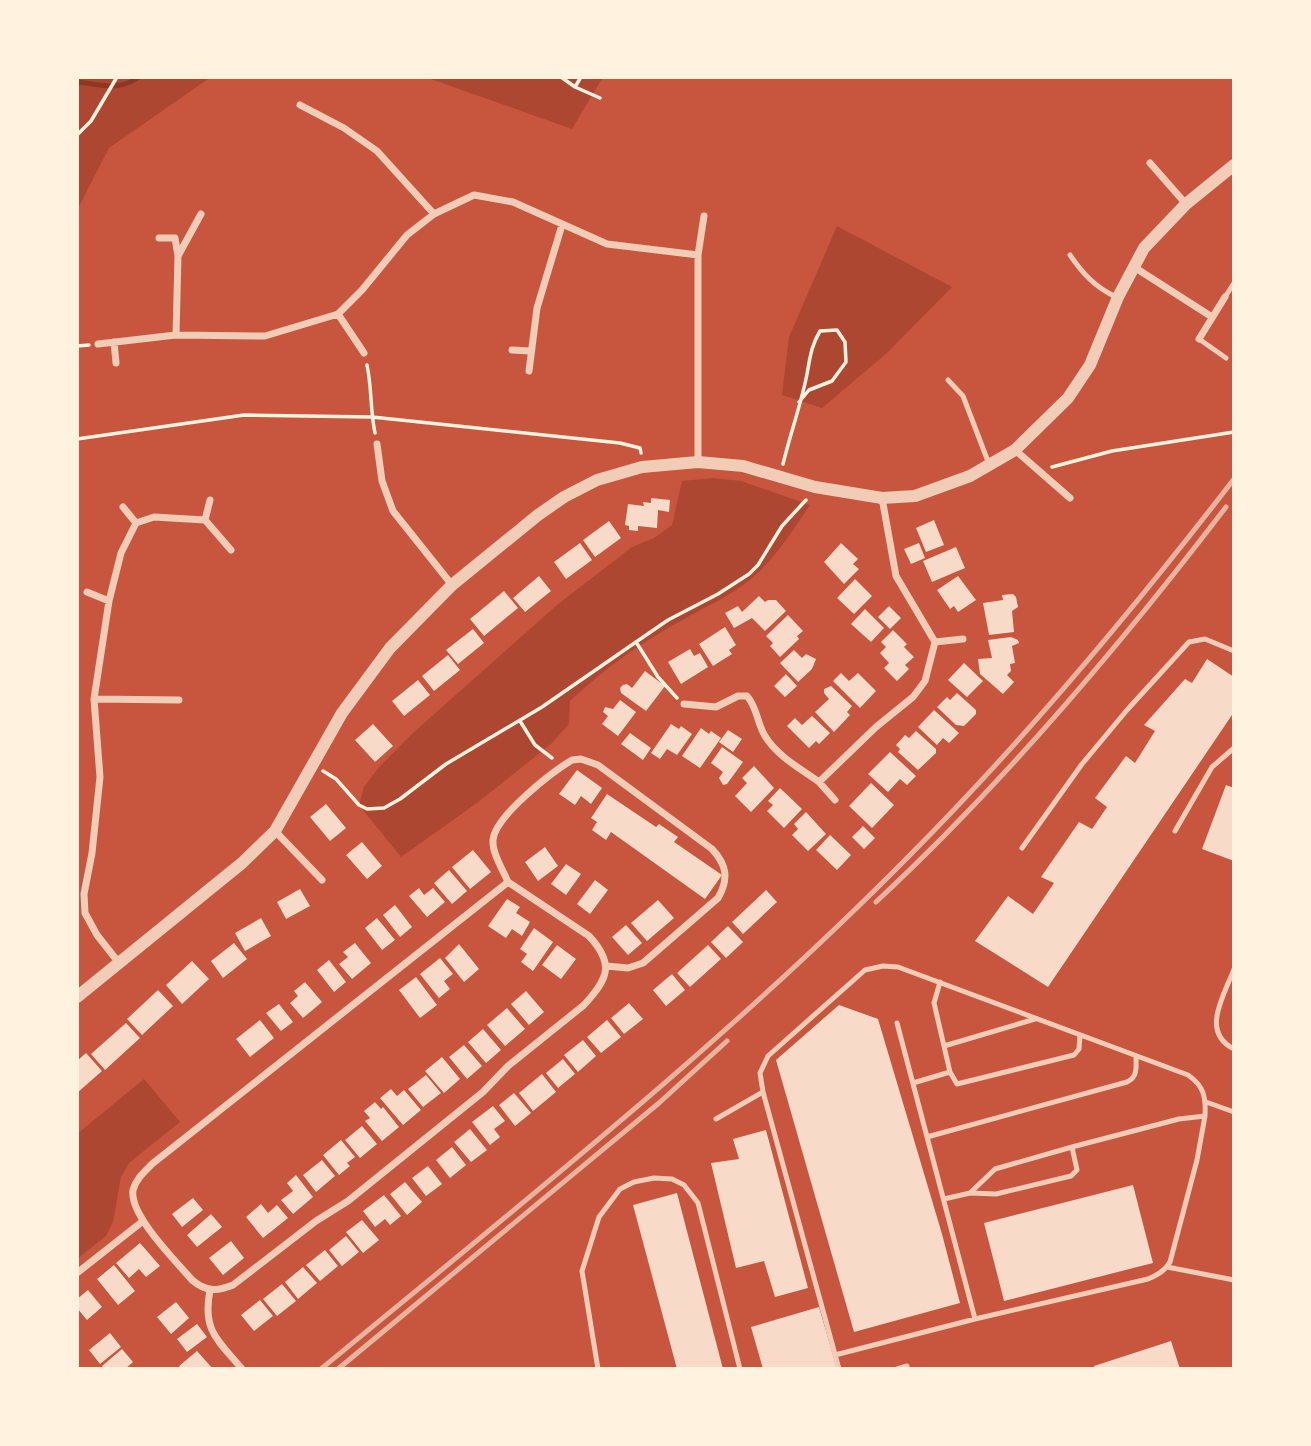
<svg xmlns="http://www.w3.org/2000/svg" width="1311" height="1446" font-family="'Playfair Display',serif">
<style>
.green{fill:#ae4732}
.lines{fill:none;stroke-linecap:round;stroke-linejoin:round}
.stream{stroke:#8f3625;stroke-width:5}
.building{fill:#f7dbc8}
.path{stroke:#fff3e0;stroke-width:3.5}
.service{stroke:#f1ccb7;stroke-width:5}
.minor{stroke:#f1ccb7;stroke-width:7}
.tertiary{stroke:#f1ccb7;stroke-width:12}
.rail{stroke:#e9b49f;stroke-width:5}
</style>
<rect width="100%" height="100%" fill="#c8553d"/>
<path class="green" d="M77 77H211L109 148 77 210Z
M425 77H603L572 129Z
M837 226 952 287 887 353 822 408 782 395 789 337Z
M713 478 741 481 810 505C795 527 780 551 761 570 739 592 711 604 684 619 642 642 605 668 570 701L569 724 551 744 477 803 401 857 359 805 364 787 379 767 414 732 557 605 632 547 654 538 672 525 682 481Z
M144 1079 180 1122 129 1163 121 1177 113 1222 106 1236 77 1259V1134Z"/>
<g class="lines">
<path class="stream" d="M77 82C100 84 118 92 139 77"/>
</g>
<path class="building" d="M651 498 670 500 669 512 658 510 657 528 638 526V531L629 530V526L625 525 628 504 644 506 643 502 651 503Z
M934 520 944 545 926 552 916 528Z
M609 521 621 538 595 557 583 540Z
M580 543 592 560 566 579 554 562Z
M841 543 858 559 853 564 859 569 844 584 824 562Z
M919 543 925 558 911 564 904 549Z
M956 547 965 568 932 582 923 561Z
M539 576 551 591 525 612 513 598Z
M958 576 976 600 958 612 954 606 950 609 937 590Z
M855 579 872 596 854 614 837 598Z
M504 591 518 608 484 636 470 619Z
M1013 594 1016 597 1018 607 1012 611 1014 632 989 635 983 603 1003 600 1002 595Z
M759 596 765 602 768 600H776L786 611 765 631 752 618 734 628 725 613 738 606 742 612Z
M889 606 901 618 890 629 878 617Z
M865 609 884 628 871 642 851 624Z
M788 615 803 631 797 636 799 639 780 657 770 646 773 643 766 636Z
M725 627 736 645 729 650 732 654 713 666 699 644Z
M473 629 484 643 458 664 446 650Z
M893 630 907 644 904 647 914 657 905 665 909 669 897 681 884 668 889 663 880 653 886 647 881 642Z
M1011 637 1018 640 1019 643 1012 646 1015 663 1010 664 1011 671 1007 675 1014 682 1003 694 980 674 978 659 992 658 988 640Z
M690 649 694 656 700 653 708 667 681 684 668 662Z
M794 650 802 658 806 654 816 659 812 669 798 682 780 663Z
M448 655 460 670 434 691 422 676Z
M1207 659 1234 677V712L1048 987 975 941 1008 896 1033 914 1054 883 1041 877 1079 822 1092 829 1107 807 1095 798 1126 756 1135 763 1155 731 1144 725 1185 679 1192 683Z
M964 663 983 681 967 697 948 680Z
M645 671 665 686 646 711 621 693 620 688 623 685 627 684 632 688Z
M841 673 849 681 858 673 876 691 860 708 833 681Z
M786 674 797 686 785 697 774 686Z
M418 680 430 695 404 716 392 701Z
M831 686 852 706 847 712 850 715 834 732 815 712 829 699 824 693V689Z
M957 693 976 710V714L964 726 956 725 937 707 947 697 950 700Z
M620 700 636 712 618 736 602 724 608 716 603 712 605 707 613 709Z
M934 710 959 733 949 743 943 738 937 745 918 727Z
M812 716 830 733 819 744 816 741 809 748 787 726 795 718 802 725Z
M373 724 393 746 375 762 355 740Z
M671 724 679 729 681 726 692 734 677 755 667 749 660 759 651 753Z
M701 728 709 734 711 731 721 738 700 768 682 756Z
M728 730 742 739 733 752 719 742Z
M916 731 936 749V753L918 770 898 752 900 749 896 745 905 735 909 738Z
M630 733 651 748 643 760 621 744Z
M722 747 743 762 727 784 723 785 719 778 723 772 711 763Z
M890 752 916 776 907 785 900 779 888 792 868 774Z
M754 766 774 788 751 812 735 796 747 783 742 778Z
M577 770 602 788 591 804 581 796 575 805 559 794Z
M871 783 894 805 872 828 849 806Z
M1226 785 1234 788V861L1202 849Z
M780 788 802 809 784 828 767 811 773 805 768 801Z
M607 794 656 827 659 824 678 837 674 842 722 875 705 899 611 832 606 840 592 830 597 822 591 818Z
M326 804 346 828 330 841 310 817Z
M806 812 826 834 808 851 792 835 798 829 794 824Z
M863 826 875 838 864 849 852 837Z
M830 835 851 855 837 870 816 850Z
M362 842 382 866 367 879 346 855Z
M545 847 558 866 538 881 525 862Z
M473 850 491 872 470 889 452 867Z
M566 864 581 874 566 895 551 884Z
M449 870 467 891 452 904 434 883Z
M595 880 608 890 590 914 577 904Z
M419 888 424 895 433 888 445 902 427 917 409 896Z
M300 889 310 906 286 919 277 902Z
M766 890 777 902 743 934 732 922Z
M507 899 520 907 516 913 530 922 522 936 512 929 506 938 488 926Z
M658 900 674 918 647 941 631 923Z
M395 905 412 927 400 937 383 915Z
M261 918 271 936 245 951 235 933Z
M377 918 395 940 382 950 365 928Z
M626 925 642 943 628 955 612 937Z
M728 926 743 942 726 958 711 942Z
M534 928 553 942 533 971 521 962 527 954 520 949Z
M234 943 247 959 223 978 211 961Z
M355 943 371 963 352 979 339 964 348 957 343 952Z
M459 944 479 969 464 982 445 958Z
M557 945 576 959 561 979 542 965Z
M708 945 721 959 690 987 677 973Z
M440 958 453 974 444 981 450 989 439 998 420 974Z
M329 960 346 982 334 992 317 970Z
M192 961 209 979 182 1004 166 985Z
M672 974 685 990 666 1006 653 990Z
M416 977 437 1005 420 1018 399 990Z
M305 982 322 1002 303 1018 290 1003 298 996 294 991Z
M158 990 173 1006 142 1035 127 1019Z
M526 991 544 1012 529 1025 511 1004Z
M629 1003 643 1019 624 1034 611 1018Z
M279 1004 293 1022 281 1031 266 1013Z
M839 1005 878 1019 942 1234 960 1303 854 1332 776 1060Z
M507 1008 525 1029 505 1046 487 1025Z
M260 1020 274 1038 250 1057 236 1039Z
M607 1020 621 1037 601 1053 587 1037Z
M126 1023 140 1038 105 1070 91 1054Z
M483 1029 501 1050 486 1063 468 1042Z
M583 1040 596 1056 578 1072 564 1055Z
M464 1045 482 1066 467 1079 449 1057Z
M86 1053 102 1071 77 1093V1061Z
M442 1057 460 1079 444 1093 425 1071Z
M563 1059 575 1074 558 1088 546 1073Z
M542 1074 556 1092 533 1111 519 1093Z
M426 1075 441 1093 423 1107 408 1089Z
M391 1089 397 1096 404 1090 421 1110 403 1125 380 1098Z
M514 1093 531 1113 515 1126 499 1105Z
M375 1102 381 1109 383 1107 399 1127 382 1141 365 1121 370 1118 364 1111Z
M493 1106 505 1121 494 1129 500 1137 490 1145 472 1122Z
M362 1126 377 1144 360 1158 345 1140Z
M470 1129 487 1150 471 1162 454 1142Z
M766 1130 808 1288 775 1297 764 1261 736 1268 711 1163 739 1159 733 1139Z
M341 1140 355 1157 347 1163 350 1166 339 1175 323 1155Z
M452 1147 466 1165 450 1178 436 1160Z
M322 1160 335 1176 316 1192 303 1175Z
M428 1166 442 1184 426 1196 412 1178Z
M296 1175 313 1197 293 1214 281 1200 293 1191 287 1183Z
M405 1182 422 1202 407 1215 390 1194Z
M1133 1185 1153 1263 1004 1301 984 1223Z
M677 1193 723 1369H677L633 1205Z
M384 1195 401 1216 390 1225 385 1219 375 1227 363 1211Z
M193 1198 203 1210 182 1227 172 1214Z
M261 1204 268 1213 277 1205 288 1218 263 1238 246 1217Z
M211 1214 222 1227 197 1247 187 1235Z
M362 1220 379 1240 363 1253 346 1232Z
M346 1236 359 1252 342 1266 329 1250Z
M231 1241 244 1258 223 1275 209 1258Z
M140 1243 160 1266 146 1277 139 1269 129 1278 116 1263Z
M325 1250 338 1266 320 1281 306 1265Z
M114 1265 135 1291 118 1305 97 1279Z
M303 1267 317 1283 298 1299 285 1282Z
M282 1284 296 1301 277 1316 263 1299Z
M88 1290 102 1307 87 1320 77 1308V1299Z
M260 1300 273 1316 254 1331 241 1315Z
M176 1302 189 1318 171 1334 157 1317Z
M819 1307 837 1369H763L751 1327Z
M197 1324 207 1337 187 1352 177 1339Z
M110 1333 121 1347 100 1364 89 1350Z
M1171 1341 1180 1369H1095L1094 1366Z
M122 1349 133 1362 125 1369H104L102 1366Z
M197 1351 213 1369H181L179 1366Z"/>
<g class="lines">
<path class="path" d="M561 77 575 87 600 98
M575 87 581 77
M77 135 91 121 117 77
M77 346 89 345
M367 365C372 388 370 410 375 433
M77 439 244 415 372 417 620 443 640 448 641 453
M783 464C790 435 800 407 806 379 810 360 810 348 820 331L837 330 845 342 846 362 832 381 809 390 799 402
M1052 467 1112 451 1234 432
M636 642 668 620 718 594 749 574 758 565 782 526 806 500
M520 721 535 745 552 758
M323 771 336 779 359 805 367 809 384 808 400 799 446 764 542 707 636 642 658 677 677 698"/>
<path class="service" d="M1070 255C1083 274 1095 287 1116 297
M1225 297 1234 283
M1199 339 1226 358
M948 380 963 396 989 464
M1175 831 1212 767 1234 748
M1022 848 1082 764 1127 710 1189 642 1205 639 1234 651
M1234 969C1224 996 1200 1032 1234 1049
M940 982 934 1003 950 1072 957 1084 1074 1055 1079 1049 1080 1035
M897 1023 975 1319
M944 1046 1035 1019
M913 1083 950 1072
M1206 1102 1234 1112
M716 1119 763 1092
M927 1137 1127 1082C1138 1077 1136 1067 1136 1056
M970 1193 995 1169 1072 1147
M1167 1267 1234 1280
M835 1355 975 1319 1148 1279C1157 1275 1165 1271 1170 1262L1197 1160 1205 1116 1179 1119 1072 1147 1077 1170 1071 1176 996 1194 970 1193 944 1199
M598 1369 582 1271 599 1217 620 1189 634 1182 654 1178 672 1179 684 1185 698 1203 740 1369
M839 1369 763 1092 760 1073 768 1056 865 970 883 966 898 967 1188 1075C1204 1086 1206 1097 1205 1116
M897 1369 907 1366"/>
<path class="minor" d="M300 105 344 128 377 151 434 214
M1150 163 1186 204
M159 238H175L178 256
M1134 267 1212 317
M338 314 364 353
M176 335 178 256 201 214
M1199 339 1225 297
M114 342 116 363
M98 344 176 335 265 336 338 314 362 290 407 235 434 214 474 195 513 202 607 244 698 255
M512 350 530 351
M529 371 537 308 562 225
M377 444 382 481 393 511 452 585
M1015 450 1070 498
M698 462V255L704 216
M210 500 205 520 231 550
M123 507 136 523
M87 592 109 601
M935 642 963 639
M94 699 179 700
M684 704 716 707 738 696H747C757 707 757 723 765 736 777 756 801 769 819 782L876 727 913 697 925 681 935 642 896 576 882 498
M819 782 835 800
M275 831 322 880
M508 882 589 936C615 964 608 979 584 1005L508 1066 483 1092 348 1201 316 1221 233 1285C216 1292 205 1291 192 1280 176 1261 129 1215 133 1190 136 1179 144 1172 152 1164Z
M508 882C503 870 492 853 493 840 495 816 552 772 572 760L581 759 598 765 712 849C727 865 729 879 718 898L643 963 628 968 606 966
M119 963 97 935 85 913 84 894 92 853 100 777 94 699 109 601 121 553 136 523 154 517 205 520
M77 1273 143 1221
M210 1290C202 1331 218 1340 242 1369"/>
<path class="tertiary" d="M77 997 242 863 275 831 342 713 390 648 452 585 538 515 564 497 597 480 642 467 698 462 743 466 815 487 882 498 915 496 970 476 1015 450 1068 398 1090 365 1118 297 1144 248 1186 204 1234 165"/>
<path class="rail" d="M876 902C1004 783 1119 647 1226 507
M321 1369C522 1203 728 1040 911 854 1027 737 1133 610 1234 479
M338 1369 659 1103 727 1041"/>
</g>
<rect width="1311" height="1446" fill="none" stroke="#fff3e0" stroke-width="158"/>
</svg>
